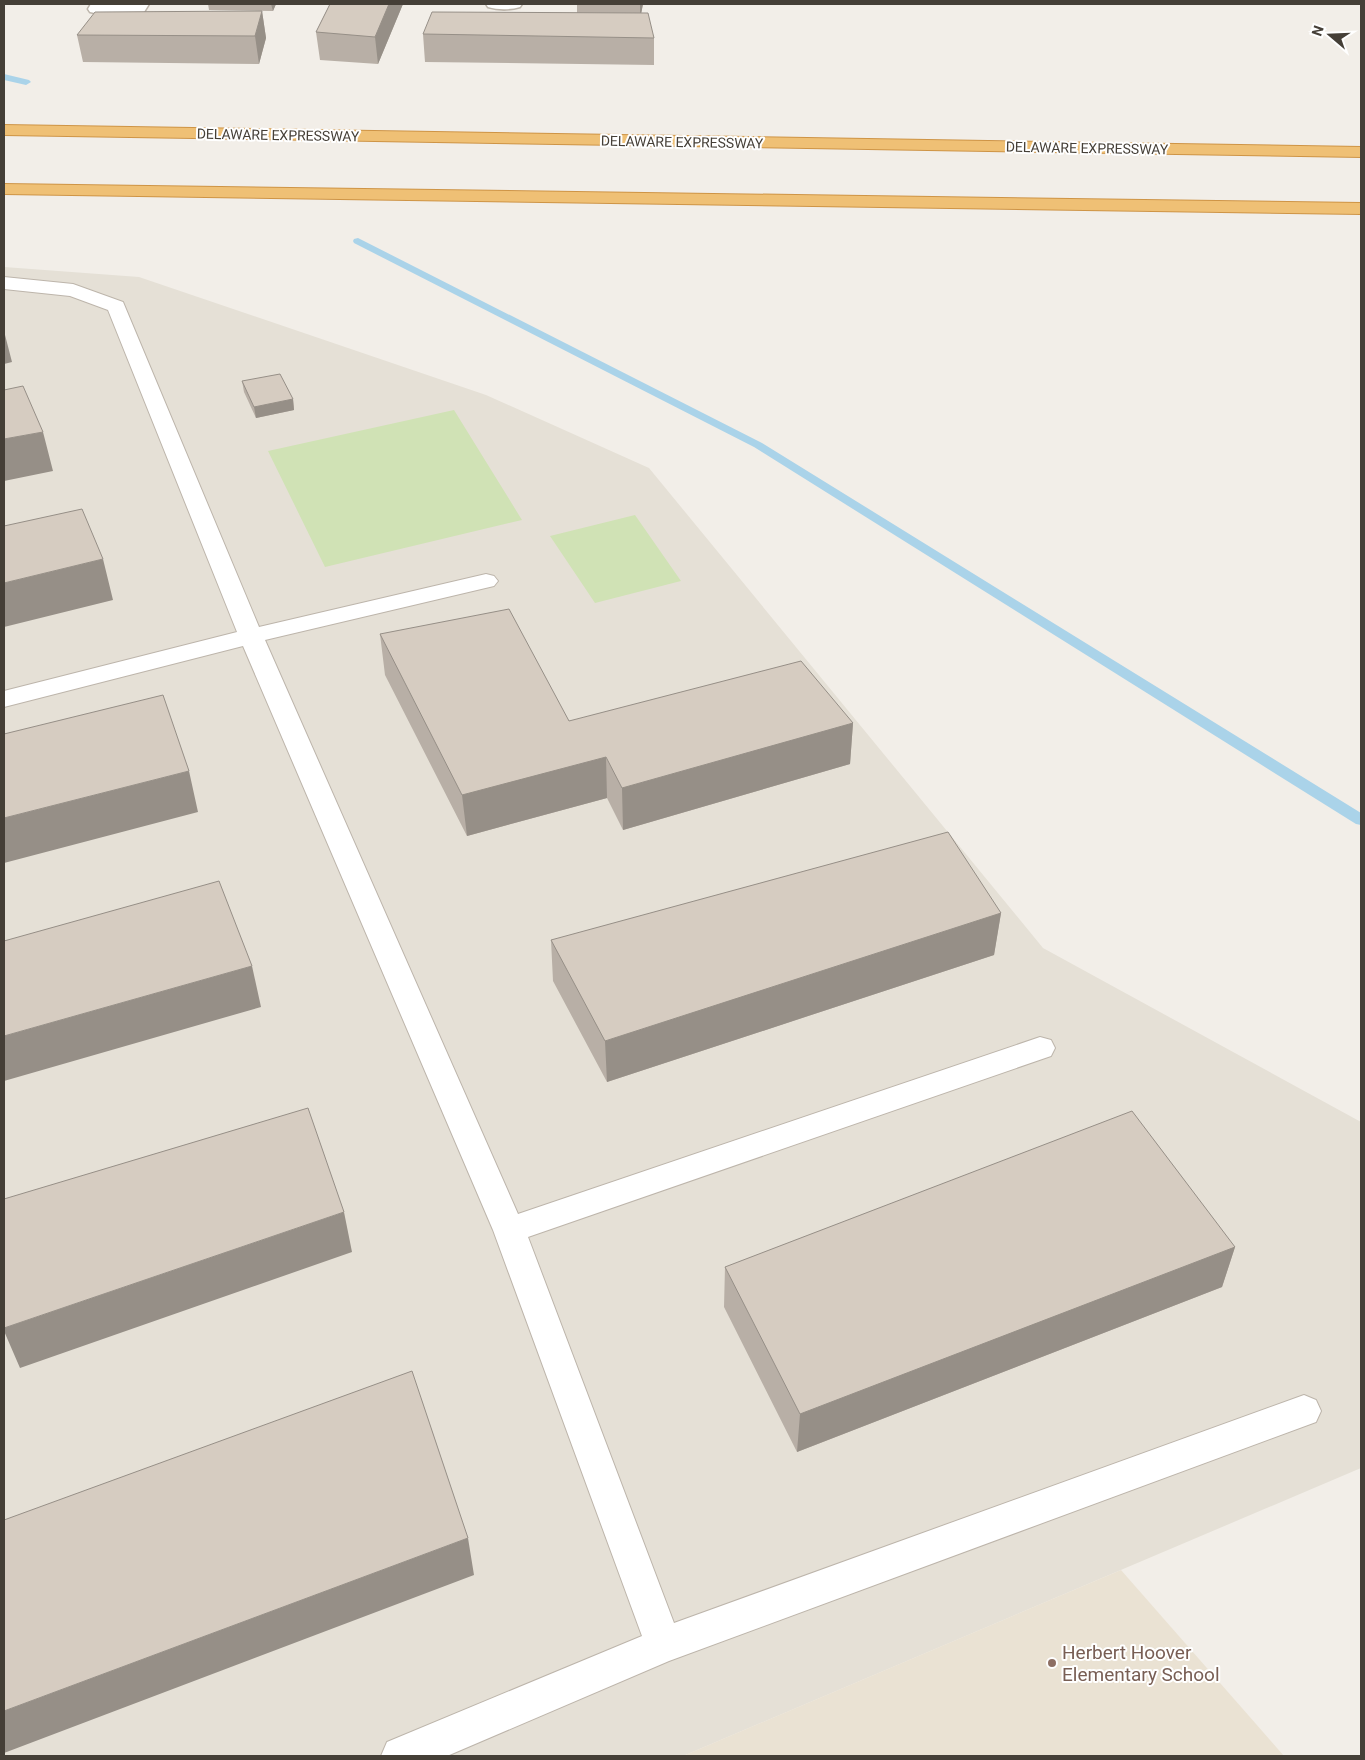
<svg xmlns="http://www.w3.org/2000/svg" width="1365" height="1760" font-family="Roboto,sans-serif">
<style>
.residential{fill:#e5e0d6}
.education{fill:#eae2d3}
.green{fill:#d0e2b5}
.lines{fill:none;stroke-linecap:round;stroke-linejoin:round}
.stream{fill:#aad3e9;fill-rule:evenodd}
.service-casing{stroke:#bdb5ab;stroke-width:3}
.minor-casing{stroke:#bdb5ab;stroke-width:2}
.motorway-casing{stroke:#ce9446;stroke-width:2}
.service{fill:#fff;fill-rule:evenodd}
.minor{fill:#fff;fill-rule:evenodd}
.motorway{fill:#efc075;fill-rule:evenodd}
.wall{fill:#b8afa6}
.shaded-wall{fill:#968f87}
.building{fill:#d6ccc1;stroke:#968f87}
.education-dot{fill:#8d6e63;stroke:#fff;stroke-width:2}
.labels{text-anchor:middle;stroke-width:4;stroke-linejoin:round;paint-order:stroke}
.far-street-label{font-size:14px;fill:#453f37;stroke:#fff}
.near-education-label{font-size:19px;fill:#785e54;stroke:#fff;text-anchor:start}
</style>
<rect width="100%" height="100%" fill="#f2eee8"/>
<path class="residential" d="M4 267 139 277 486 395 649 468 1043 948 1361 1122V1468L683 1756H4Z"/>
<path class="education" d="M1121 1570 1284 1756H683Z"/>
<path class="green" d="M454 410 522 520 325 567 268 451Z
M635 515 681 581 595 603 550 536Z"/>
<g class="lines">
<path class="stream" d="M4 74 29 80 31 82 26 85 4 80Z
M358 238 762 443 1361 813V825L1356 824 754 447 354 243 353 241 354 239Z"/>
<g class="service-casing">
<path id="service" d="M91 4H149L144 12 139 13H95L90 12 88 9Z
M486 4H522L520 7C510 10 498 10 488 7Z"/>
</g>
<g class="minor-casing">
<path id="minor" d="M4 277 73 284 123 302 259 627 486 574 494 576 498 581 494 586 265 640 518 1214 1040 1037 1051 1040 1055 1048 1051 1056 528 1237 674 1623 1304 1395 1316 1400 1321 1411 1316 1422 669 1661 447 1756H381L387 1742 642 1636 493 1230 243 646 4 707V691L237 632 108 310 70 296 4 289Z"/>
</g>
<g class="motorway-casing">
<path id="motorway" d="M4 125 1361 147V157L4 135Z
M4 184 1361 203V214L4 194Z"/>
</g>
<use href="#service" class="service"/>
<use href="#minor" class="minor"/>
<use href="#motorway" class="motorway"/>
</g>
<path class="wall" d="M208 4H276L273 11 209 10Z
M330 4H403L378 64 320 60 316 32Z
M577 4H643L641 13 654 38V65L425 62 423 34 577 13Z
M262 11 266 38 259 64 83 62 77 35Z
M242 381 293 399 294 410 256 418 244 392Z
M380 634 569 721 853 723 850 764 623 830 607 798 467 836 385 675Z
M1001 913 994 955 607 1082 553 981 551 940Z
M1235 1247 1222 1287 797 1452 724 1307 725 1267Z"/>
<path class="shaded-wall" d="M271 4H276L273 11Z
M389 4H403L378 64 375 37Z
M640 4H643L640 20Z
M262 11 266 38 259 64 255 36Z
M4 331 12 362 4 364Z
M293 399 294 410 256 418 254 407Z
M43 432 53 471 4 481V439Z
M103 559 113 600 4 627V583Z
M853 723 850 764 623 830 622 788Z
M606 757 607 798 467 836 462 795Z
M189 771 198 812 4 863V818Z
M1001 913 994 955 607 1082 605 1041Z
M252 966 261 1007 4 1081V1036Z
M344 1212 352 1252 20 1368 4 1331V1328Z
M1235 1247 1222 1287 797 1452 800 1414Z
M468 1538 474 1575 4 1753V1711Z"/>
<path class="building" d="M330 4H389L375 37 316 32Z
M262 11 255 36 77 35 95 12Z
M432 12 648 13 654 38 423 34Z
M280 374 293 399 254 407 242 381Z
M23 386 43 432 4 439V390Z
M82 509 103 559 4 583V526Z
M509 609 569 721 801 661 853 723 622 788 606 757 462 795 380 634Z
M163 695 189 771 4 818V734Z
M948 832 1001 913 605 1041 551 940Z
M219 881 252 966 4 1036V941Z
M308 1108 344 1212 4 1328V1199Z
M1132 1111 1235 1247 800 1414 725 1267Z
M412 1371 468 1538 4 1711V1520Z"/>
<circle class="education-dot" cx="1052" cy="1663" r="5"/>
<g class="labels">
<g class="far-street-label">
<text transform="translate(278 135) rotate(1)" y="5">DELAWARE EXPRESSWAY</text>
<text transform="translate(682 142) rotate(1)" y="5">DELAWARE EXPRESSWAY</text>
<text transform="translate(1087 148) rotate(1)" y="5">DELAWARE EXPRESSWAY</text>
</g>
<g class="near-education-label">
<text x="1062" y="1659">Herbert Hoover<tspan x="1062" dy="22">Elementary School</tspan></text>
</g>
</g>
<rect width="1365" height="1760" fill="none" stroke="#453f37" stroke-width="10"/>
<g transform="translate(1330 35) rotate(289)" stroke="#ffffff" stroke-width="4" paint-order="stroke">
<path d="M0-4L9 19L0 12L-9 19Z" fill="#453f37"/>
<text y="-8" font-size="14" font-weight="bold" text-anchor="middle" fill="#453f37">N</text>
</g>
</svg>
